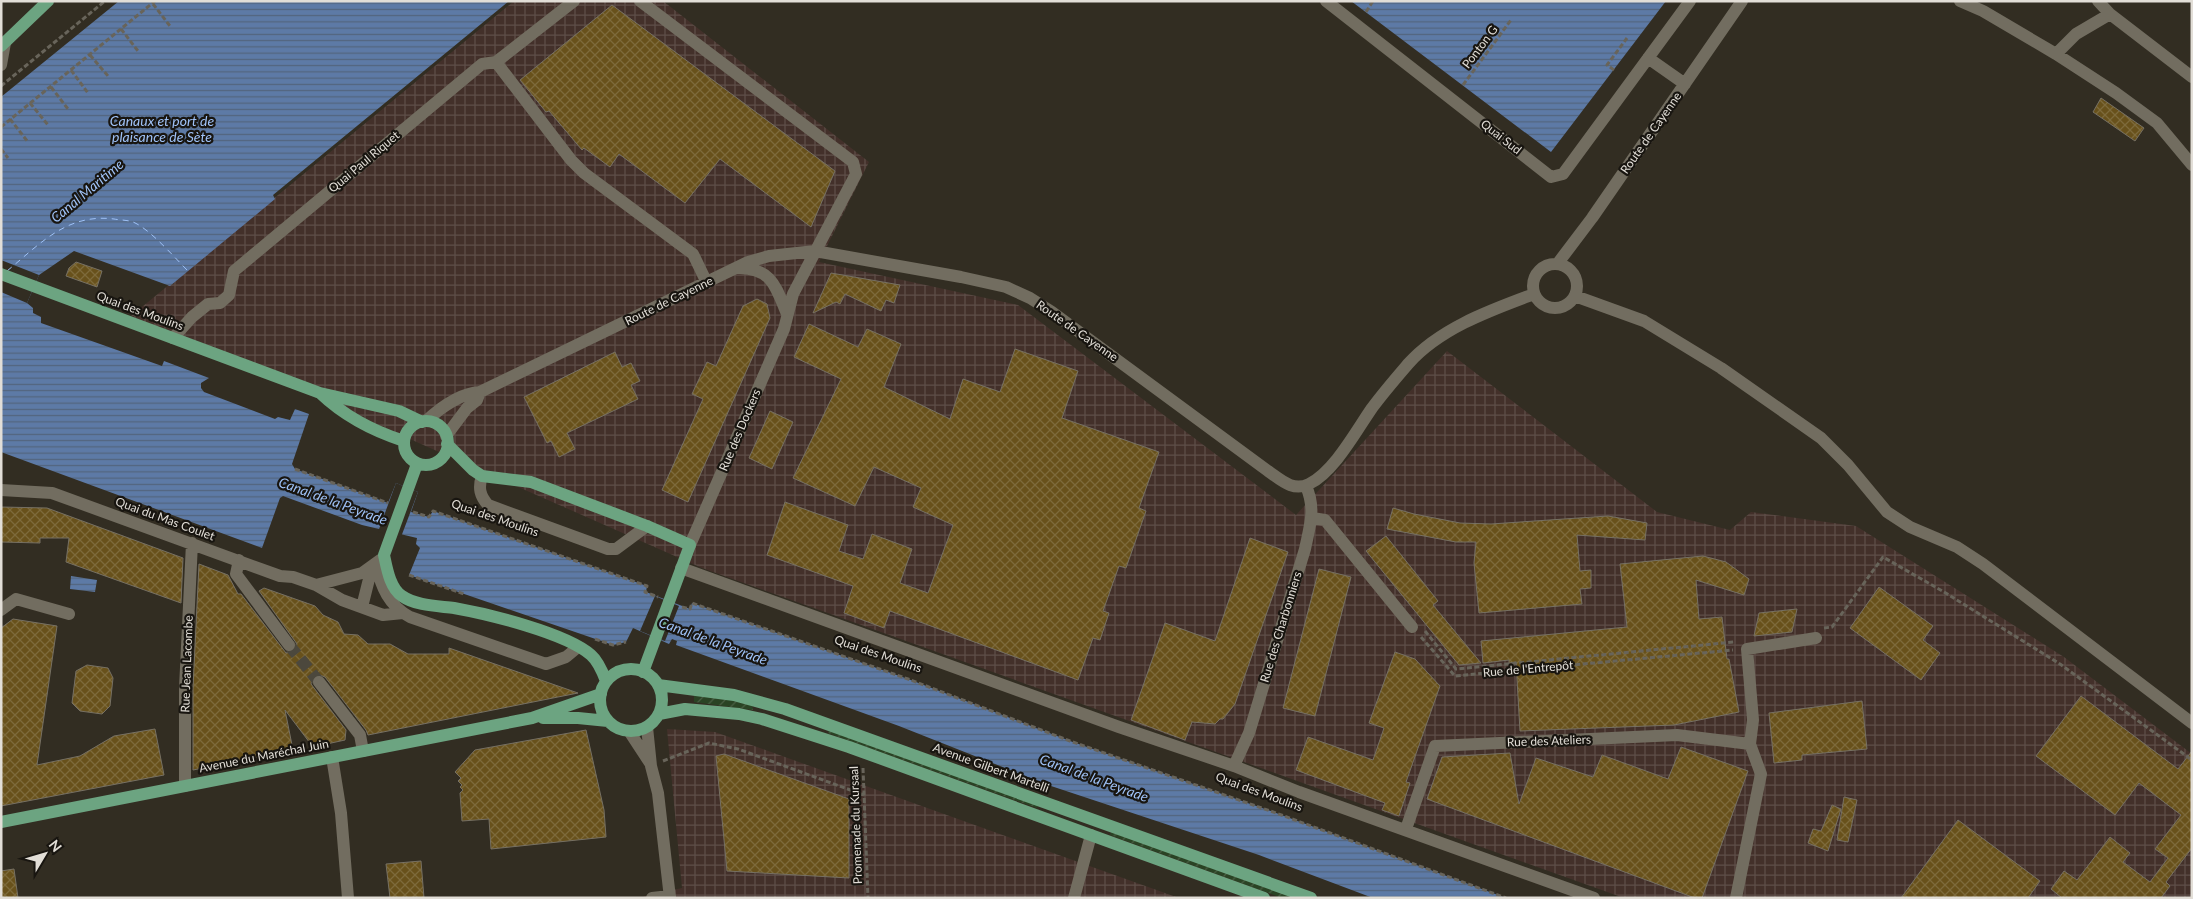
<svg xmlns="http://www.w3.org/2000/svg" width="2193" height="899" font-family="Lato,sans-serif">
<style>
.industrial{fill:url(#industrial-grid)}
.garden{fill:url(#garden-furrows)}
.water{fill:url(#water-rules)}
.pier{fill:#322d22}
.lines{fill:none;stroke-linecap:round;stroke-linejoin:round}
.ferry{stroke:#9fc2f7;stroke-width:1;stroke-dasharray:6 5;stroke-linecap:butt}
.building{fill:url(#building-cross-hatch);stroke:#767063}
.minor-tunnel{stroke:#4c483d;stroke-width:12;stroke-dasharray:12 6;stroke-linecap:butt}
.path{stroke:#68645a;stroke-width:3;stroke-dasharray:5 2.5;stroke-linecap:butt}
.minor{stroke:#726d60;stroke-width:12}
.major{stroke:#6ca481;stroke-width:12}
.labels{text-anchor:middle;stroke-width:4.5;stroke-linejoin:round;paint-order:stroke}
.street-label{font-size:12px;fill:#e2ded7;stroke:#181510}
.water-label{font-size:14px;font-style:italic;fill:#9fc2f7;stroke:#181510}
</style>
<defs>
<pattern id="industrial-grid" width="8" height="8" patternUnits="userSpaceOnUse" patternTransform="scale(1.25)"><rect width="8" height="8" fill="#43302a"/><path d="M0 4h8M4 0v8" fill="none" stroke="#5e4e48"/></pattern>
<pattern id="garden-furrows" width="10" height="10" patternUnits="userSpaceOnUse" patternTransform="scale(1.25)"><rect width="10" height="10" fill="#2a4324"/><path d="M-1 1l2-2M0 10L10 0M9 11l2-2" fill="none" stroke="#495e43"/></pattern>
<pattern id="water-rules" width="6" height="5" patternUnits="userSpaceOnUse" patternTransform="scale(1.25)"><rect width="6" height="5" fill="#5d7aa6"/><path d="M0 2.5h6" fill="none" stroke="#53647d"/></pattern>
<pattern id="building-cross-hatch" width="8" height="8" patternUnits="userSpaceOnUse" patternTransform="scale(1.25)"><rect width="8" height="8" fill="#68511b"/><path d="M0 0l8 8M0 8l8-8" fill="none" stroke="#7d6a3b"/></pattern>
</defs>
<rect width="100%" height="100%" fill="#322d22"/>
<path class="industrial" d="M514 1H663L869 162 819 262 1018 305 1296 515 1447 351 1657 512 1730 530 1751 512 1856 526 2064 657 2192 754V898H1624L702 568 131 316Z
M667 729 715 732 1179 898H638L682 888Z"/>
<path class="garden" d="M694 691 752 705 753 710 694 702Z
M829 729 1038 804 1037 808 828 733Z
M1112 830 1300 898H1282L1110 835Z"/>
<path class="water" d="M119 1H509L273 195 275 199 170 286 74 251 39 275 27 303 33 308V313L41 317V323L162 366 164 361 209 378 201 383V388L204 392 275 419 278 417 290 420 295 409 309 414 292 464 295 469 388 503 396 483 418 492 411 512 429 517 433 511 647 586 646 592 690 609 692 603 908 679 1070 741 1276 813 1506 898H1373L1259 855 1048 785 899 726 676 645 677 641 672 639 669 644 633 628 626 642 613 645 409 575 420 548 416 544 417 538 362 525 283 496 280 498 262 548 1 452V97Z
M1351 1H1666L1551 152Z
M71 576 97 580 95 592 70 589Z"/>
<path class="pier" d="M1 260 39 275 27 303 1 292Z
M396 483 418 492 401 537 378 532Z
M655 596 679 606 665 641 640 631Z"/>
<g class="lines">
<path class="ferry" d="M7 271C40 244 67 213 114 219 119 220 128 220 133 222 150 229 174 257 188 271"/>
</g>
<path class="building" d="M612 5 835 171 811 227 720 159 685 203 619 154 610 167 584 148 582 150 549 111 546 112 520 80Z
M2101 98 2144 128 2135 141 2093 112Z
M76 262 102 271 97 287 66 276 69 268Z
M831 273 900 285 894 303 886 300 881 311 845 294 840 304 836 302 813 313Z
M757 299 767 304 770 318 688 502 662 490 703 399 692 394 707 362 716 366 743 306Z
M809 324 858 347 867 329 901 344 884 387 950 419 963 379 1000 392 1015 349 1078 371 1062 418 1159 452 1139 508 1146 511 1126 568 1119 566 1103 611 1109 613 1100 640 1093 638 1078 680 890 611 884 628 844 613 853 586 767 555 785 502 848 525 839 551 863 559 872 534 912 549 900 583 928 593 953 525 913 507 921 488 874 467 855 506 793 478 841 379 794 357Z
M615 352 622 367 631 363 640 381 631 385 638 399 567 433 575 449 559 457 551 441 547 443 524 397Z
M770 411 793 422 772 469 749 458Z
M1 507 47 508 183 558 181 603 66 562 69 538H40V543L1 542Z
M1393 508 1414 514 1460 523 1491 524 1608 516 1647 523 1645 540 1577 535 1580 571 1591 570V588L1580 589 1582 604 1479 613 1474 563 1476 542H1456L1387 529Z
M1386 536 1438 601 1433 605 1481 663 1459 665 1366 551Z
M1250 538 1288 552 1235 704 1223 719H1220L1215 724 1192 722 1185 740 1131 720 1165 623 1215 641Z
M1703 556 1726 562 1749 579 1744 595 1696 580 1699 619 1722 617 1727 659H1729L1739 712 1674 725 1520 731 1516 662 1509 663V660L1483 663 1481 641 1627 627 1620 564Z
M199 564 228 575 238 594H241L286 653 294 651 297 644 259 591 264 588 315 606 323 615 338 622 344 634 358 635 368 644H390L408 654H449V648L578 693 368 735 366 730 325 677 317 674 312 678 311 684 346 730 345 740 313 747 285 710 293 750 193 770V688Z
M1319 569 1351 577 1315 716 1283 708Z
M1879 587 1933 626 1923 640 1940 653 1921 680 1850 628Z
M1797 609 1792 632 1754 636 1759 613Z
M13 619 57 626 37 765 80 756 114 736 155 729 164 775 1 806V628Z
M1395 652 1415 659 1440 686 1406 782 1410 783 1399 816 1382 810 1385 803 1296 770 1308 737 1373 760 1384 728 1369 723Z
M87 665 108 668 113 678 110 706 102 714 80 711 72 703 76 671Z
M2081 696 2178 769 2192 751V848L2166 882 2170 886 2161 898H2062L2051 889 2064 871 2077 880 2110 837 2130 853 2123 862 2150 882 2168 858 2155 849 2181 815 2139 783 2115 815 2036 756Z
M1862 701 1867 749 1802 755V760L1774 763 1769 713Z
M586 730 604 810 606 837 491 849 489 819 462 821 460 793 463 790 460 787 462 785 458 781 461 778 455 772 475 750Z
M1681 747 1748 771 1702 898H1695L1427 799 1442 757 1510 753 1519 804 1536 758 1593 777 1602 755 1668 779Z
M724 754 849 799V878L727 871 716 756Z
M1844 797 1857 800 1848 842 1837 840Z
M1832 805 1841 809 1828 851 1808 843 1813 829 1821 831Z
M1958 820 2040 881 2028 898H1901Z
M421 861 424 898H390L386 864Z
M14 869 18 898H1V871Z"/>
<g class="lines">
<path class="minor-tunnel" d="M289 645 319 682"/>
<path class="path" d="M153 4 170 26
M1366 12 1373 1
M121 29 138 51
M90 55 108 76
M71 70 88 93
M1614 70 1607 65 1627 38
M1463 85 1511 20
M1 86 105 1
M51 87 68 109
M30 103 48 125
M10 119 28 142
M1 127 155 1
M1 149 8 158
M295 469 388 503
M413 512 429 517 433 511 647 586 645 592 658 597
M409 575 464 594
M682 607 690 609 692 603 908 679 1070 741 1276 813 1506 898
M1824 628 1832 627 1883 557 1944 592 2060 664 2192 760
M1425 631 1456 669 1734 642
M1421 637 1455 676 1733 650
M595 639 613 645 626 642
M663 761 709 743 738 749 864 795
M863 768 868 898"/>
<path class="minor" d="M640 1 853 162 856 174 793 294 784 329 690 545
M1326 1 1551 177 1563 174 1690 1
M1960 1 1983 11 2056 54 2116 93 2157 123 2192 165
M2098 1 2110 14 2192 77
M2056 54 2076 34 2110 14
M1648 58 1685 84
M496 62 571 160 584 173 693 254 707 283
M1 65 5 43
M1558 263 1592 218 1742 1
M1533 286a22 22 0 1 1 44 0a22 22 0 1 1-44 0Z
M740 268C773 269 776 288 787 314
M1575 296 1644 321 1721 368 1821 438 1848 465 1887 512 1910 527 1957 547 1983 564 2192 723
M173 338 192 317 208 304 220 303 229 295 234 271 482 64 496 62 574 1
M426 421C440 408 461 393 480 392L748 262 769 256 815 251 961 277 1006 287 1030 298 1052 312 1268 471C1281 480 1293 492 1309 484 1334 472 1356 431 1372 408 1383 393 1396 378 1408 364 1440 328 1491 310 1534 294
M446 436 467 408 477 400 480 392
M482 476C478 488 480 496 488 505L608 549H616L647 526
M1 490 52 493 280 576 293 577 316 585 342 600 383 615 403 613
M1312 518 1325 520 1412 627
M239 560 236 574 289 645
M376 564C381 587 389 606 410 617L546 664 566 657 578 647
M681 568 1119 727 1234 766 1299 792 1594 898
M316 585 362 573 380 560
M362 607 372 567
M1 610 16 599 69 614
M319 682 360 735 363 751
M647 727 651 766 658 793 670 898
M629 731 650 763
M332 757 341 813 348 898
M1234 766 1249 733 1305 549C1310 525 1316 509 1306 486
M185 786V688L192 543
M1406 829 1435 746 1677 735 1750 744
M652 898 670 896
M1074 898 1091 835
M1736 898 1761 774 1750 744 1753 720 1747 649 1816 638"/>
<path class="major" d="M1 46 48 1
M1 274 320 393 399 411 422 422
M320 393C343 415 373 431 404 441
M404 443a22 22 0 1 1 44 0a22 22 0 1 1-44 0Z
M447 444 473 470 482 476 531 482 647 526 690 545 643 672
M417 464 384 555C387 569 390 588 402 596 416 606 439 606 454 608 488 614 566 633 591 655 598 661 603 673 606 681
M600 700a31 31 0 1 1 62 0a31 31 0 1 1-62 0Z
M658 685 734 695 785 709 1311 898
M659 714 685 709 739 714 762 719 849 747 1264 898
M543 718H578L608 721
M1 822 532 718 601 694"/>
</g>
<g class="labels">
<g class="street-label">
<text transform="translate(1480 47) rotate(-53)" y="4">Ponton G</text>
<text transform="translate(1651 133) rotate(-55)" y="4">Route de Cayenne</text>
<text transform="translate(1501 137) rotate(38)" y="4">Quai Sud</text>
<text transform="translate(364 162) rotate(-40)" y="4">Quai Paul Riquet</text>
<text transform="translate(669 301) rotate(-26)" y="4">Route de Cayenne</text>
<text transform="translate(140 311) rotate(20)" y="4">Quai des Moulins</text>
<text transform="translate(1077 331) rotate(35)" y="4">Route de Cayenne</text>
<text transform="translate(740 430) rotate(-67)" y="4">Rue des Dockers</text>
<text transform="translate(495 518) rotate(19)" y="4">Quai des Moulins</text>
<text transform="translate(165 519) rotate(20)" y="4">Quai du Mas Coulet</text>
<text transform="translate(1281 627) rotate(-73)" y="4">Rue des Charbonniers</text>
<text transform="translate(878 654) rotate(19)" y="4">Quai des Moulins</text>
<text transform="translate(187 664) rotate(-88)" y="4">Rue Jean Lacombe</text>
<text transform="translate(1528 669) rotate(-5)" y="4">Rue de l'Entrepôt</text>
<text transform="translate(1549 741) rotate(-2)" y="4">Rue des Ateliers</text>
<text transform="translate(264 756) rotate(-11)" y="4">Avenue du Maréchal Juin</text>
<text transform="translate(991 768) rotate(20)" y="4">Avenue Gilbert Martelli</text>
<text transform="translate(1259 792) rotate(20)" y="4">Quai des Moulins</text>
<text transform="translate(856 825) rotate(-92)" y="4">Promenade du Kursaal</text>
</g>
<g class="water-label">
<text x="162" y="126">Canaux et port de<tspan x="162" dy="16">plaisance de Sète</tspan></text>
<text transform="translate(87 191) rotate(-40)" y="5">Canal Maritime</text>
<text transform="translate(333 501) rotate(20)" y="5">Canal de la Peyrade</text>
<text transform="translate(713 641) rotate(20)" y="5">Canal de la Peyrade</text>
<text transform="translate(1094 778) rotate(20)" y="5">Canal de la Peyrade</text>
</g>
</g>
<rect width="2193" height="899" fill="none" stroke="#e2ded7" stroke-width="5"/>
<g transform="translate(45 854) rotate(52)" stroke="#181510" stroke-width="4" paint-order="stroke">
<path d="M0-4L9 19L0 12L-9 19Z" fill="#e2ded7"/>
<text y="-8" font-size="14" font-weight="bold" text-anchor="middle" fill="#e2ded7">N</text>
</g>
</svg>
